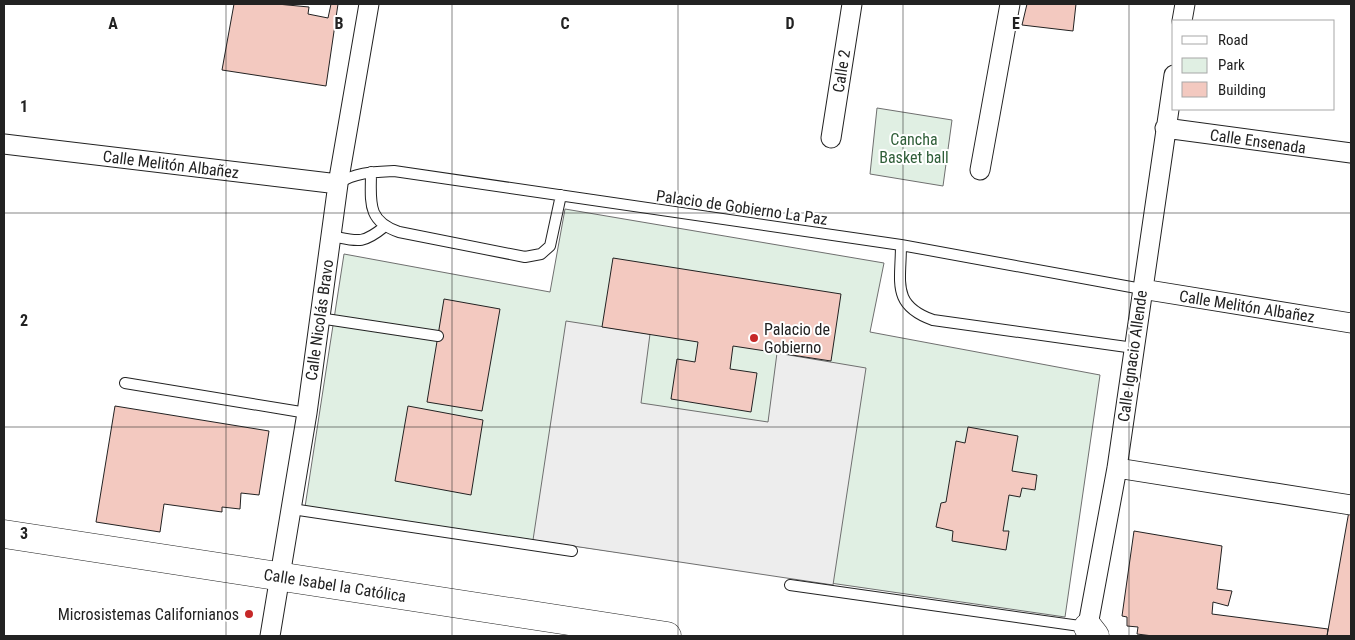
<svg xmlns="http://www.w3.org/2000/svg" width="1355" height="640" font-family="'Roboto Condensed',sans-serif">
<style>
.green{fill:#e0efe3;stroke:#6f6f6f}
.parking{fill:#ededed;stroke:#6f6f6f}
.building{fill:#f3c9c0;stroke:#222}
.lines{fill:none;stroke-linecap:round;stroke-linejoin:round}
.lane-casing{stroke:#222;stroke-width:12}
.street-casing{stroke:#222;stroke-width:21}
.secondary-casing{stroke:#222;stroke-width:29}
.lane{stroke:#fff;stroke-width:10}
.street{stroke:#fff;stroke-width:19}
.secondary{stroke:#fff;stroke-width:28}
.grid{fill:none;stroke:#222;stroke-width:1;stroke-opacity:0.55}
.poi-dot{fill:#c62828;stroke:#fff;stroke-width:2}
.labels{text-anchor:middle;stroke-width:4;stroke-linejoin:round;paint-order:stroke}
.street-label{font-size:16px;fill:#222;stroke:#fff}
.park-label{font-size:16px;fill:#2f5e38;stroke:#fff}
.poi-label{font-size:16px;fill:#222;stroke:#fff;text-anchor:start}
.grid-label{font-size:16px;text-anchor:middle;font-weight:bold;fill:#222;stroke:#fff;stroke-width:4;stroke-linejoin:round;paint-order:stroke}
</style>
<rect width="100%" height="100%" fill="#fff"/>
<path class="green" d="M877 108 952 120 943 186 870 174Z
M565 209 884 263 870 332 1100 375 1065 617 305 507 344 254 550 292Z"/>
<path class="parking" d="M566 321 650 334 641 403 768 422 777 353 866 368 833 585 533 540Z"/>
<path class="building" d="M234 4H277L309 7 308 14 328 18 331 4H338L326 86 222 70Z
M1027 4H1076L1073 31 1022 25Z
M613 258 841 294 831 361 733 346 730 369 757 373 751 412 671 399 677 359 695 362 698 342 602 327Z
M444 299 500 309 482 411 427 402Z
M115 406 269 431 259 495 241 493 240 509 222 507V512L164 504 160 532 96 522Z
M408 406 483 420 471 495 395 481Z
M968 427 1018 436 1012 471 1037 475 1035 490 1022 488 1020 497 1009 495 1003 531H1009L1006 550 952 541 953 531 936 527 941 503 946 502 956 441 965 443Z
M1349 511H1351V636H1327Z
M1134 531 1222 546 1217 589 1232 591 1228 606 1213 602 1212 614 1328 629 1327 636H1153L1137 634 1138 627 1127 626V617L1122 616Z"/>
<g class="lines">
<g class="lane-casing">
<path id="lane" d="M371 172C371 201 366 221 399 232L525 257 541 254 550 246 561 195
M339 183C356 172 374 172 394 171L901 245 1142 289
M331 236C357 241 362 245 384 227
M901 245C901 282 891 305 933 320L1134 348
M319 318 438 336
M125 383 307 413
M292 509 572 551
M790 585 1087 627"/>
</g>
<g class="street-casing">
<path id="street" d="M1182 21 1185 4
M1165 128 1351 153
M831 138 852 4
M4 144 338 184
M980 170 1010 4
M1142 289 1351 323
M1117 468 1351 505
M270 636 307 413 338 184 369 4
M1086 636 1117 468 1174 75"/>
</g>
<g class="secondary-casing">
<path id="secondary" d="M4 534 667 636
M1088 627 1095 636"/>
</g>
<use href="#lane" class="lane"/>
<use href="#street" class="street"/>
<use href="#secondary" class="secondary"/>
</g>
<path class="grid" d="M226 4V636M452 4V636M678 4V636M903 4V636M1129 4V636M4 213H1351M4 427H1351"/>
<g class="poi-dot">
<circle cx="754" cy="338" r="5"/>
<circle cx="249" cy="614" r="5"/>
</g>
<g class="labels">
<g class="street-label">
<text transform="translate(841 71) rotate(-81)" y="6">Calle 2</text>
<text transform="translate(1258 141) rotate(8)" y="6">Calle Ensenada</text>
<text transform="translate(171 164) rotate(7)" y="6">Calle Melitón Albañez</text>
<text transform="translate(742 207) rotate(8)" y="6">Palacio de Gobierno La Paz</text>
<text transform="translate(1247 306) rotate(9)" y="6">Calle Melitón Albañez</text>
<text transform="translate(319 320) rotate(-82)" y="6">Calle Nicolás Bravo</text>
<text transform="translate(1132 356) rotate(-82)" y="6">Calle Ignacio Allende</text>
<text transform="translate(335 585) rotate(9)" y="6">Calle Isabel la Católica</text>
</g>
<g class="park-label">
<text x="914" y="145">Cancha<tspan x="914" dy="18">Basket ball</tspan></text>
</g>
<g class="poi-label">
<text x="764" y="335">Palacio de<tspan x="764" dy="18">Gobierno</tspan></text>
<text x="239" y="620" text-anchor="end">Microsistemas Californianos</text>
</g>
</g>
<g class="grid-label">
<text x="113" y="29">A</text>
<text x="339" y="29">B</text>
<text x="565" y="29">C</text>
<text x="790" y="29">D</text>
<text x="1016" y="29">E</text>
<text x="24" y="112">1</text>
<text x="24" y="326">2</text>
<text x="24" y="539">3</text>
</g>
<rect width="1355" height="640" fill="none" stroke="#222222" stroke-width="10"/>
<rect x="1172" y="20" width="162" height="90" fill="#ffffff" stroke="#a7a7a7"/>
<rect x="1182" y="36" width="25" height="8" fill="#ffffff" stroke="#a7a7a7"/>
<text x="1218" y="45" font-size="15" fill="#222222">Road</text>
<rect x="1182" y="58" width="25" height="15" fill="#e0efe3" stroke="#a7a7a7"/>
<text x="1218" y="70" font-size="15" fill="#222222">Park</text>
<rect x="1182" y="82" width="25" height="15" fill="#f3c9c0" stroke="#a7a7a7"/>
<text x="1218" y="95" font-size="15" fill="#222222">Building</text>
</svg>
